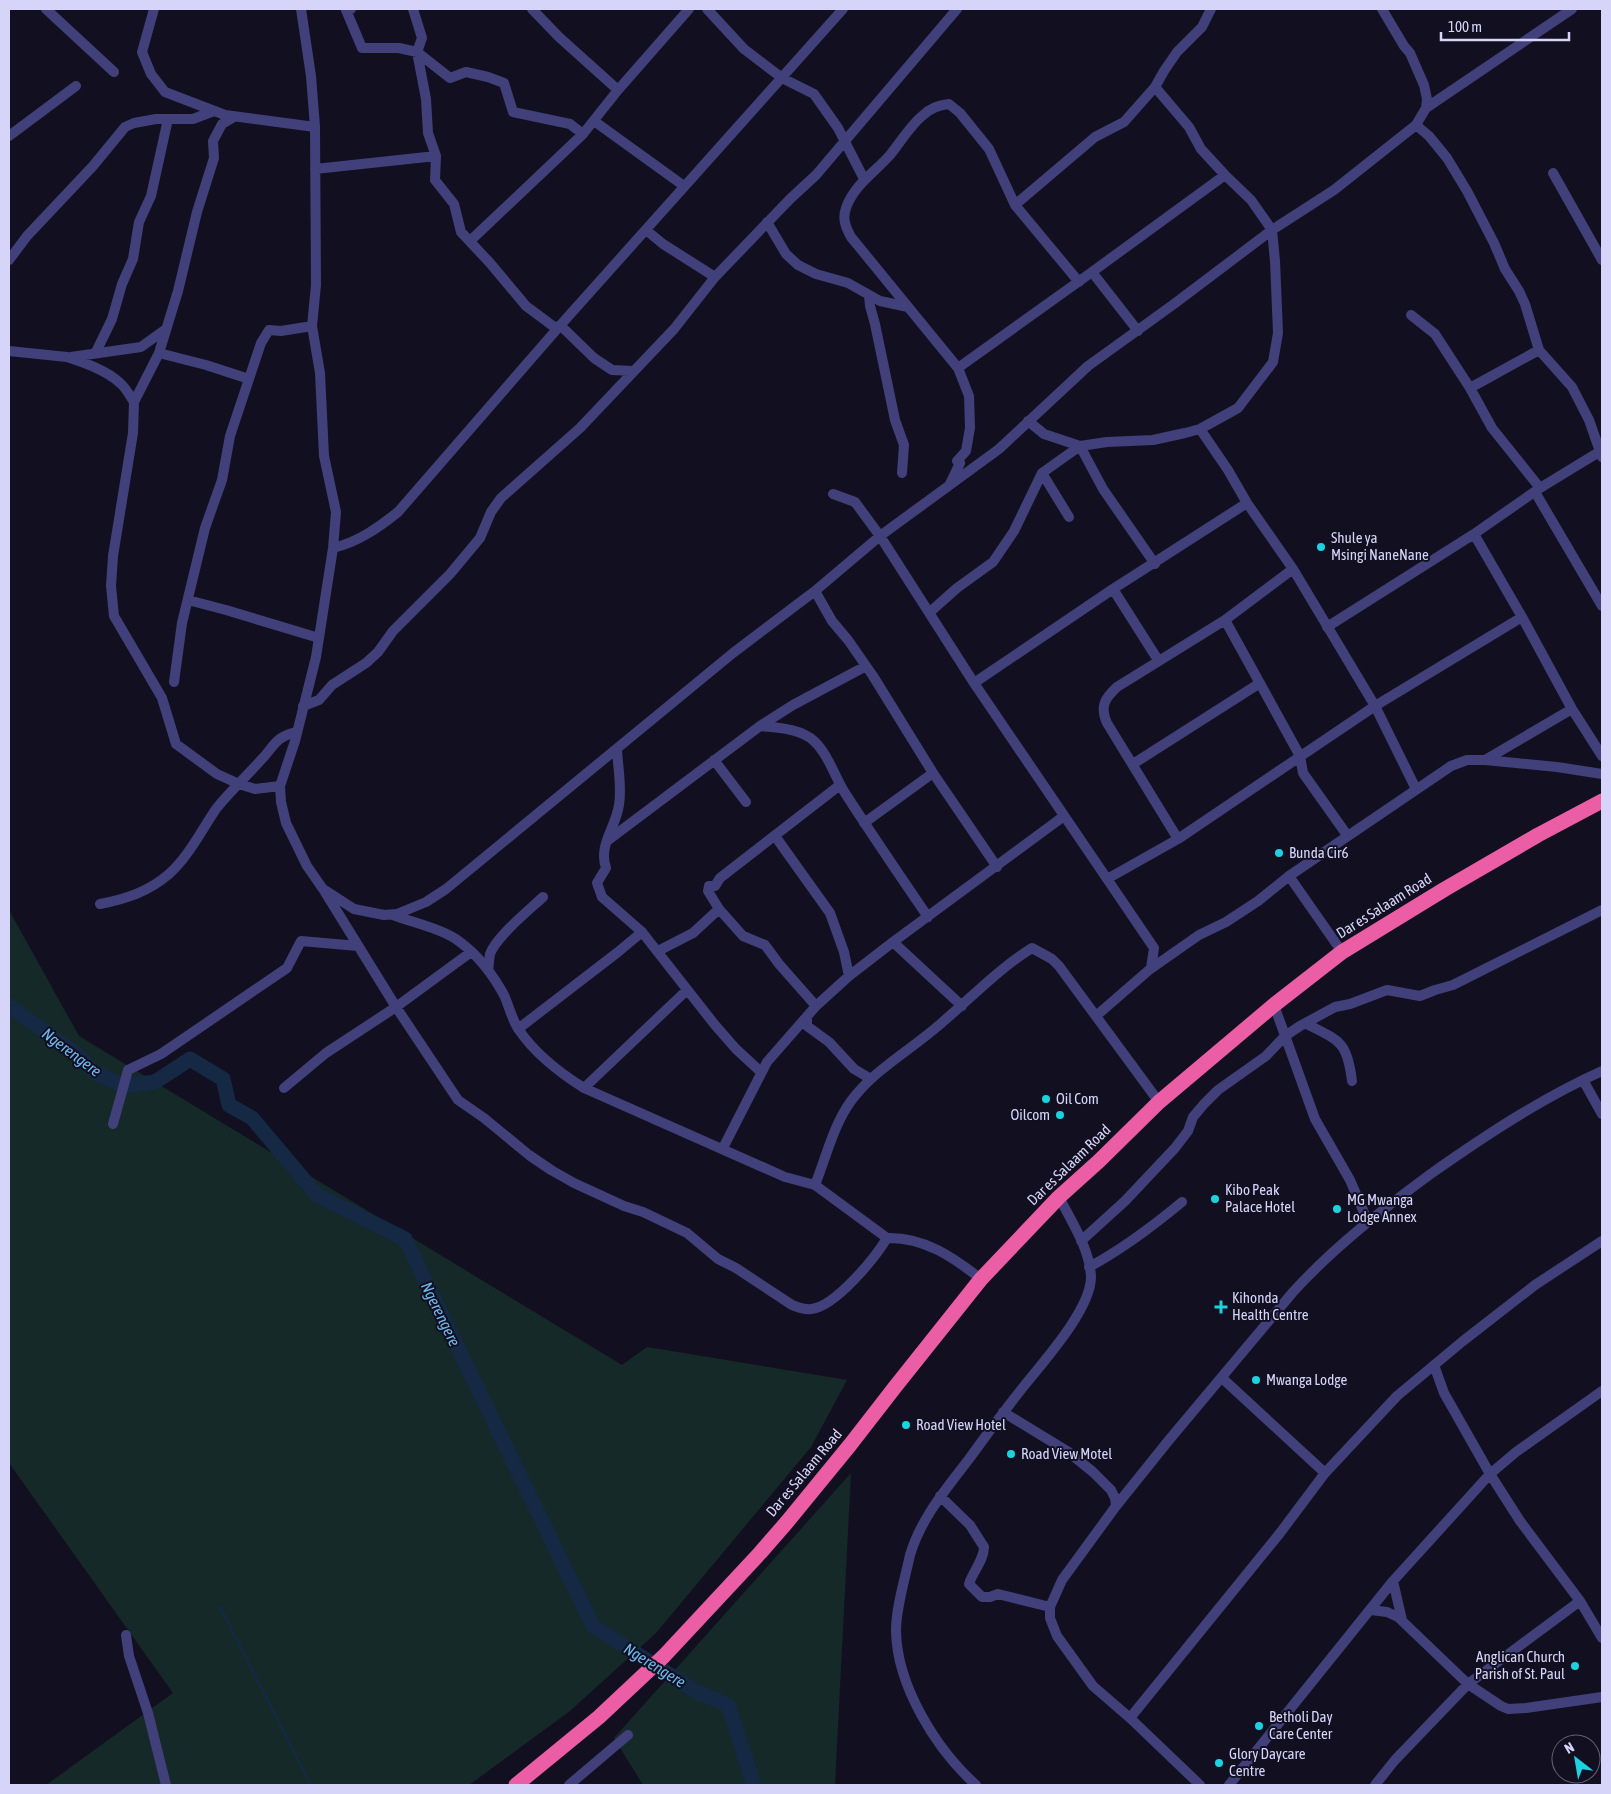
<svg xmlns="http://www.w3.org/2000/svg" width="1611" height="1794" font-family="'Asap Condensed',sans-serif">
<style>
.green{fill:#142928}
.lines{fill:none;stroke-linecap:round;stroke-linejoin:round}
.stream{stroke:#152945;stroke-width:2.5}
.river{stroke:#152945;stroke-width:15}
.minor{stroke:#41407a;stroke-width:10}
.highway{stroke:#eb5ea6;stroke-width:15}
.poi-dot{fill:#1bd2df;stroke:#121020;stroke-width:2}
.labels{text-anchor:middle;stroke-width:4;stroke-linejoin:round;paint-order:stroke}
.poi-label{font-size:15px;fill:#d7d4fa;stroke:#121020;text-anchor:start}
.street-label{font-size:15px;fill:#d7d4fa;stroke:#121020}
.water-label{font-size:16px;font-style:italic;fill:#6fb7ed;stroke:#121020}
</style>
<rect width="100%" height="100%" fill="#121020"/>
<path class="green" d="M9 910 79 1036 622 1365 647 1347 847 1380 811 1447 656 1633 570 1711 469 1785H46L173 1693 9 1463Z
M851 1473 835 1785H643L614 1738Z"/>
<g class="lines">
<path class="stream" d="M220 1607 311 1785"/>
<path class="river" d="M9 1006 79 1056 94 1072 123 1086 155 1082 190 1059 223 1079 229 1105 252 1118 317 1195 405 1239 593 1626 697 1692 728 1705 754 1785"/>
<path class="minor" d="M46 9 114 72
M154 9 142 52 151 74 165 92 225 115 315 127
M301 9 311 76 315 127 316 285 312 326 320 373 324 456 336 512 333 548 316 657 295 741 280 786 281 802 286 823 307 866 323 889 354 909 384 915 397 914 426 902 446 889 733 653 815 591 880 536 999 449 1088 366 1174 304 1272 230 1334 190 1416 125 1426 108 1427 99 1424 85 1410 53 1404 46 1382 9
M351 9 346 10 362 48H399L417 52 450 78 466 72 488 77 504 83 513 112 570 124 583 134
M413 9 422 38 417 52 426 99 428 133 436 156 435 180 454 204 461 232 490 263 526 306 557 329
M532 9 559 37 618 90
M707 9 744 49 782 78 814 94 838 128 864 179
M1426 108 1572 9
M234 117 222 124 213 141 214 158 197 212 178 291 159 353 134 402 133 433 113 556 111 586 114 616 162 698 176 744 217 774 239 784 255 789 280 786
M594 121 684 186
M1416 125 1429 136 1447 158 1467 191 1494 243 1505 269 1519 291 1525 304 1539 350 1572 387 1589 420 1602 457
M9 136 76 86
M315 169 436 156
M1553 173 1602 260
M1015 205 1095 137 1124 122 1155 87 1164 71 1177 52 1202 27 1211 9
M767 222 786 254 798 265 816 274 848 283 880 301 908 307
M646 230 663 244 715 277
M470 241 583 134 618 90 689 9
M9 260 27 236 93 166 125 127 134 123 156 119H193L214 111
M1092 272 1225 175
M869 295 870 306 875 324 895 420 904 445 902 473
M1411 315 1435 334 1470 388 1492 428 1540 488
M560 325 594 358 612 370 634 371
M9 351 67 357C85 363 106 370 120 383 126 388 130 396 134 402
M96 352 112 319 122 284 133 259 139 222 151 196 168 119
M159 353 206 365 249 379
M71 357 141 347 166 329
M958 368 1092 272 1138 331
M1470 388 1539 350
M1028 421 1044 434 1080 446 1107 442 1153 440 1185 433 1200 429 1238 408 1273 362 1278 333 1275 261 1272 230 1251 200 1225 175 1201 149 1189 127 1155 87
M1200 429 1228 470 1247 503
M950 484 960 463 957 461 966 451 970 428 969 396 958 368 851 237C846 228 842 219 846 208 854 185 874 173 890 155 900 143 909 127 922 116 930 108 938 105 949 104L960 113 989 149 1015 205 1079 282
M1535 492 1602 606
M833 494 855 502 880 536 974 683 1154 948 1151 968
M1069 517 1042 473 1080 446 1103 489 1155 564
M1474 534 1522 617 1572 709 1602 756
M333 548C358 542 378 528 398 512L557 329 843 9
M1113 589 1158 660
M815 591 832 621 848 640 873 676 933 773 997 867
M188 600 226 610 319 638
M930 612 957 588 993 562 1014 531 1042 473
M1225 620 1300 756 1303 773 1347 835
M1327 627 1474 534 1540 488 1599 452
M174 682 182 623 205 528 222 480 230 436 261 343 269 330 281 331 312 326
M974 683 1113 589 1247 503 1293 569 1375 706 1416 789
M303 706 319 700 332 685 366 663 378 652 393 631 450 574 480 538 491 512 501 498 580 428 674 329 715 277 790 199 816 175 957 9
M760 726C777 728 800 728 814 741 828 754 835 777 845 793 872 835 900 876 928 917
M617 750C618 768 622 787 619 805 616 827 598 845 606 868L597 883 602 897 642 932 715 1025 736 1049 761 1072
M714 760 746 802
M1485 760 1572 709
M1133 764 1260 683
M864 823 933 773
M775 836 830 913 844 952 849 976
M1178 839 1107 723C1100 707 1104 699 1117 687L1225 620 1293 569
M607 841 760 726 793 705 866 666
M1289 876 1342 952
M1107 879 1178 839 1375 706 1522 617
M325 892 396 1007 458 1100 484 1118 529 1155 551 1170 574 1183 624 1206 643 1212 687 1233 718 1259 736 1268 792 1305C798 1307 804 1310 811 1309 835 1307 875 1258 887 1238
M100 904C126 899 148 892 169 874 189 856 201 831 216 809 229 792 246 777 260 761 275 746 274 737 297 732
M393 915C414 923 443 929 460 942 479 956 493 975 504 995 509 1006 512 1020 519 1030 536 1055 560 1073 584 1088L785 1177 815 1185 887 1238C924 1237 953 1257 981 1279
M893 942 962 1006
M658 951 693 933 719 909
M488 970C489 965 489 959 490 954 496 937 529 910 543 897
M1274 1005 1315 1119 1350 1180 1368 1222
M816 1006 779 964 765 945 743 936 719 909 708 891 709 886H715L720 878 840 785
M807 1016V1026L829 1042 854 1069 871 1079
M1096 1016 1149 970 1199 935 1226 922 1258 901 1289 876 1451 766 1467 760H1485L1557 767 1602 774
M1305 1023C1339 1041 1347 1040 1352 1081
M518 1029 618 952 642 932
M1583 1080 1602 1114
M284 1088 326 1053 396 1007 471 952
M584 1088 687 990
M113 1124 128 1070 161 1054 287 968 301 941 358 946
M723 1148 767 1062 816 1006 849 976 893 942 1064 816
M815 1185C826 1157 834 1124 851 1101 874 1070 909 1051 938 1026 969 1000 998 969 1032 948L1052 959 1059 966 1159 1102
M1081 1241 1125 1201 1175 1148 1188 1131 1193 1117 1204 1104 1218 1090 1266 1056 1285 1036 1300 1026 1335 1007 1350 1004 1387 990 1420 996 1435 990 1453 985 1602 910
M1089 1267C1123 1249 1153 1226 1182 1202
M1434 1365 1444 1393 1490 1474 1520 1521 1580 1601 1602 1638
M1222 1378 1325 1473
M1003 1412 1067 1451 1093 1472 1111 1490 1115 1498 1116 1506
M940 1496 970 1525 984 1547C984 1560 972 1573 969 1584L982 1597H990L998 1594 1050 1607
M1393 1581 1402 1620
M1371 1610 1387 1612 1398 1617 1468 1684 1501 1706 1508 1709 1526 1708 1602 1697
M126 1635 129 1656 148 1713 166 1785
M1130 1718 1280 1533 1325 1473 1397 1396 1463 1341 1535 1285 1602 1241
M569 1785 628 1735
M976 1785C936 1749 897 1686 896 1631 896 1607 905 1579 910 1555 921 1518 946 1489 969 1459 987 1434 1005 1410 1024 1386 1044 1361 1091 1309 1091 1277 1090 1249 1071 1221 1059 1197
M1200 1785 1130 1718 1093 1686 1057 1636 1050 1618V1607L1062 1580 1116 1506 1169 1440 1293 1292C1334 1247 1383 1209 1432 1173 1486 1135 1542 1098 1602 1071
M1229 1785 1393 1581 1490 1474 1516 1452 1602 1391
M1375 1785 1395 1760 1468 1684 1580 1601"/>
<path class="highway" d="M516 1785 599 1717 664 1656 760 1553 787 1522 850 1445 895 1387 981 1279 1059 1197 1099 1161 1159 1102 1274 1005 1342 952 1445 889 1538 835 1602 801"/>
</g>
<g class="poi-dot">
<circle cx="1321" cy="547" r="5"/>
<circle cx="1279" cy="853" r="5"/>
<circle cx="1046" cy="1099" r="5"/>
<circle cx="1060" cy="1115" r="5"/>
<circle cx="1215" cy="1199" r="5"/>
<circle cx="1337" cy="1209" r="5"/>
<path d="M1218.5 1299.5h5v5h5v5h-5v5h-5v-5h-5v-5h5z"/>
<circle cx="1256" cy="1380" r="5"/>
<circle cx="906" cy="1425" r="5"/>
<circle cx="1011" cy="1454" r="5"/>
<circle cx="1575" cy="1666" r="5"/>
<circle cx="1259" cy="1726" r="5"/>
<circle cx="1219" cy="1763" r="5"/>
</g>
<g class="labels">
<g class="poi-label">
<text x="1331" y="543">Shule ya<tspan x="1331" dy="17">Msingi NaneNane</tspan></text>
<text x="1289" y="858">Bunda Cir6</text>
<text x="1056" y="1104">Oil Com</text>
<text x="1050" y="1120" text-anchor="end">Oilcom</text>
<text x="1225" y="1195">Kibo Peak<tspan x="1225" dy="17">Palace Hotel</tspan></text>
<text x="1347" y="1205">MG Mwanga<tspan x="1347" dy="17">Lodge Annex</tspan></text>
<text x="1232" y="1303">Kihonda<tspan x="1232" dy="17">Health Centre</tspan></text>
<text x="1266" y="1385">Mwanga Lodge</text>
<text x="916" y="1430">Road View Hotel</text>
<text x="1021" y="1459">Road View Motel</text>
<text x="1565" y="1662" text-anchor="end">Anglican Church<tspan x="1565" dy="17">Parish of St. Paul</tspan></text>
<text x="1269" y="1722">Betholi Day<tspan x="1269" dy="17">Care Center</tspan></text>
<text x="1229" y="1759">Glory Daycare<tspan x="1229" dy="17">Centre</tspan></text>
</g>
<g class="street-label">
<text transform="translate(1384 906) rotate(-32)" y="5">Dar es Salaam Road</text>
<text transform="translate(1069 1165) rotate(-44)" y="5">Dar es Salaam Road</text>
<text transform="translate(804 1473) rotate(-50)" y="5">Dar es Salaam Road</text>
</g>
<g class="water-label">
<text transform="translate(72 1052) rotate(37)" y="6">Ngerengere</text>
<text transform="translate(441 1314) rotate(64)" y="6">Ngerengere</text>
<text transform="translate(655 1665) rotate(32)" y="6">Ngerengere</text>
</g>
</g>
<rect width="1611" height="1794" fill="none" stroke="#d7d4fa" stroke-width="20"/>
<g transform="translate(1576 1759) rotate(329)"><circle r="24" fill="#121020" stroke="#615e77"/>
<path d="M0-4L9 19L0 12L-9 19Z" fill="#1bd2df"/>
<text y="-8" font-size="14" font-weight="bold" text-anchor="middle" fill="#d7d4fa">N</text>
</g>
<path d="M1441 32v8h128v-8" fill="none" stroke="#d7d4fa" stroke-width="2.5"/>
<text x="1448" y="32" font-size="15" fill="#d7d4fa" stroke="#121020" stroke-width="4" paint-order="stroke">100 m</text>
</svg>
